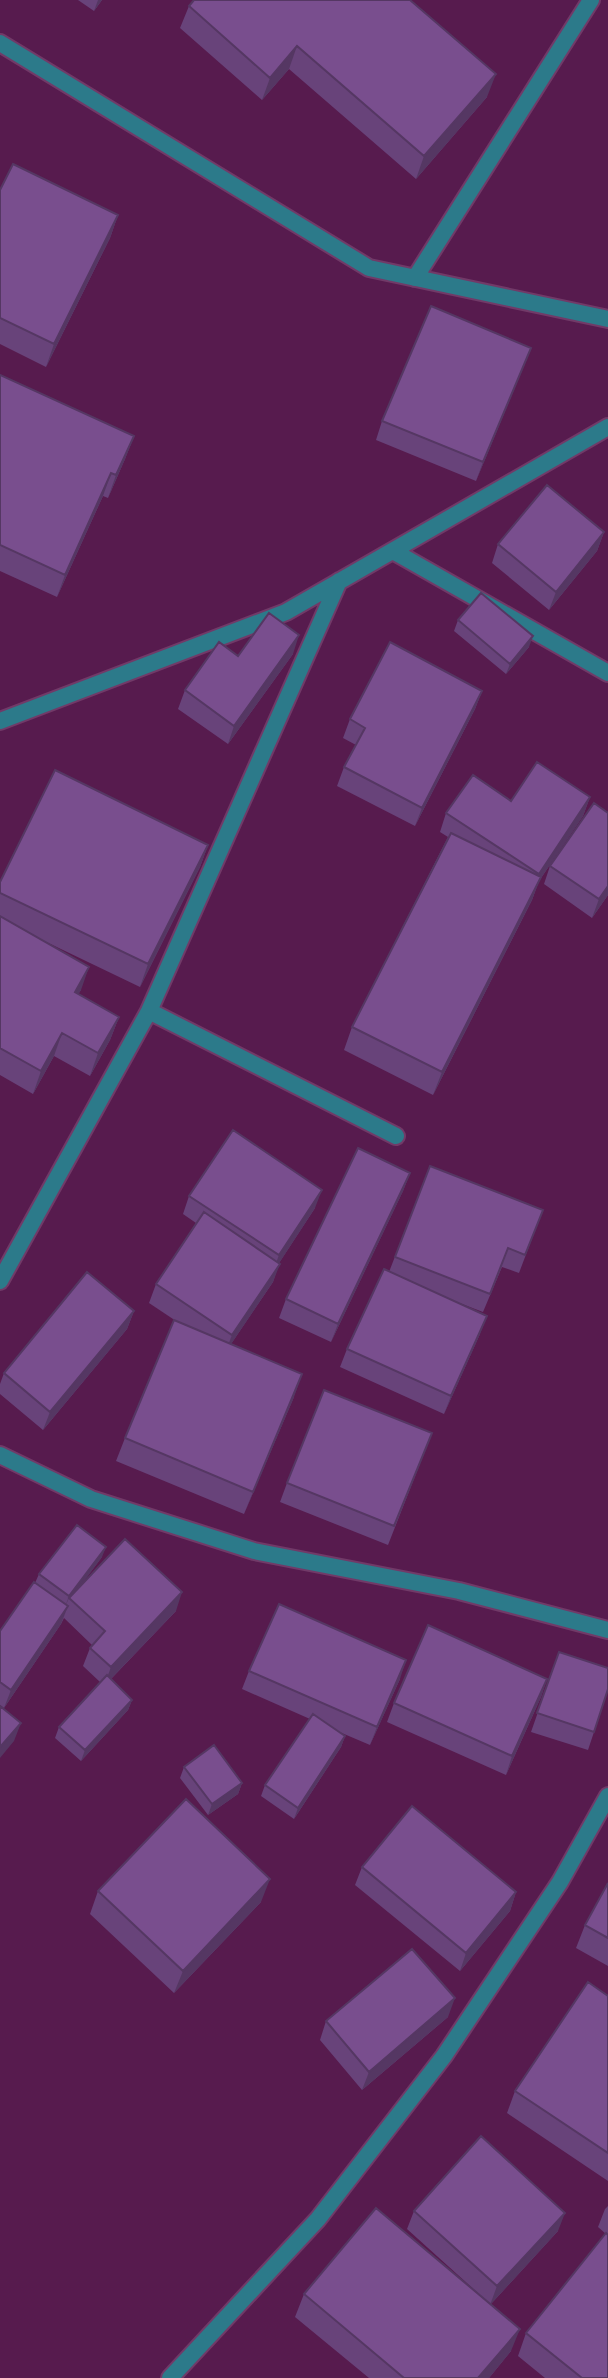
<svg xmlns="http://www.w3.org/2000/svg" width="608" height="2378" font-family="'Titillium Web',sans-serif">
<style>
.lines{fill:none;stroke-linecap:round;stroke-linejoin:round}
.minor-casing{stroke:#713a68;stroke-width:20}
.minor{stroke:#2c7a8a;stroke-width:16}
.wall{fill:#68437a}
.shaded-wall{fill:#553763}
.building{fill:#794e8e;stroke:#553763;stroke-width:2}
</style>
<rect width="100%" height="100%" fill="#571b4e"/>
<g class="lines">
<g class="minor-casing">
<path id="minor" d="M0 43 369 268 608 319
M415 278 591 0
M393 551 608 673
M0 721 286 612 608 427
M149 1011 396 1136
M0 1281 149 1011 339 581
M0 1455 91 1499 254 1551 459 1591 608 1630
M170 2378 318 2219 444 2056 560 1882 608 1796"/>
</g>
<use href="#minor" class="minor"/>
</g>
<path class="wall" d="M78 0H102L94 11Z
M189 6 487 97 416 179 289 69 262 100 180 28Z
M0 190 118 215 110 238 46 367 0 344Z
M531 348 476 481 376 440 382 421Z
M0 375 134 436 125 459 108 498 103 496 57 597 0 571Z
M604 532 597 551 549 610 492 563 498 544Z
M458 620 529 647 506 674 454 631Z
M293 654 228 744 178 709 185 690 238 656Z
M482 691 475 709 415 826 337 786 344 767 356 745 343 738 350 719Z
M590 797 583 816 539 881 532 900 433 1095 344 1050 352 1027 448 837 440 832 446 813 511 801Z
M608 813V895L592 918 544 884 550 866Z
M208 845 200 867 140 987 38 938 81 990 78 994 119 1017 110 1040 90 1076 54 1056 33 1094 0 1075V882Z
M430 1166 536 1228 519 1273 502 1267 483 1312 454 1301 480 1334 444 1414 340 1367 347 1349 389 1272Z
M410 1173 403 1191 331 1342 279 1318 286 1299Z
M189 1196 315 1208 279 1263 273 1282 231 1344 294 1397 244 1514 116 1461 125 1438 179 1323 149 1303 156 1284 196 1223 183 1214Z
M134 1311 127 1329 43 1430 0 1394V1384L4 1373Z
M432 1433 388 1545 280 1502 287 1483Z
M102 1557 83 1582 176 1611 111 1679 132 1700 128 1710 81 1761 55 1738 59 1727 100 1682 83 1666 90 1648 92 1645 64 1618 61 1624 4 1708 0 1705V1631L35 1583 39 1574Z
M559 1652 594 1732 588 1750 531 1732Z
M249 1671 400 1679 370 1745 337 1731 345 1736 341 1747 294 1819 261 1796 265 1785 310 1719 242 1689Z
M547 1679 541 1697 506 1775 387 1722 394 1703Z
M184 1767 242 1783 238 1794 208 1815 180 1778Z
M362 1867 516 1892 510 1911 460 1971 355 1885Z
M608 1883V1966L576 1948 585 1925Z
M98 1891 261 1902 174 1993 90 1914Z
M608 1996V2181L507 2113 515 2091Z
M448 2017 362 2090 320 2040 326 2021Z
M608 2206V2378H545L518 2356 526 2333 606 2234 598 2227 605 2209Z
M414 2211 558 2231 491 2304 511 2351 489 2378H369L295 2317 304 2294H479L407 2229Z"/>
<path class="shaded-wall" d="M98 0H102L94 11Z
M297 46 289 69 262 100 270 78Z
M496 74 487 97 416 179 424 156Z
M118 215 110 238 46 367 54 344Z
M531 348 524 366 476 481 483 462Z
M134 436 125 459 108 498 116 475Z
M111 473 103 496 57 597 65 575Z
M604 532 597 551 549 610 556 592Z
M299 635 293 654 228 744 234 726Z
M533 636 529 647 506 674 510 664Z
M482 691 475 709 415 826 422 808Z
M590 797 583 816 539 881 532 900 433 1095 442 1072 532 892 539 874Z
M208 845 200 867 140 987 148 964Z
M608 886V895L592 918 599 899Z
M89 967 81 990 66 1015 75 992Z
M119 1017 110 1040 90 1076 98 1053Z
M62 1033 54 1056 33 1094 41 1071Z
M410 1173 403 1191 331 1342 338 1324Z
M322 1190 315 1208 272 1274 279 1255Z
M280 1264 273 1282 225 1353 232 1335Z
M134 1311 127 1329 43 1430 50 1412Z
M487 1316 480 1334 444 1414 451 1396Z
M302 1374 294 1397 244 1514 253 1492Z
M106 1547 102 1557 71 1599 69 1598 65 1607 69 1596Z
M182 1592 176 1611 104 1686 111 1667Z
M68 1606 61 1624 4 1708 11 1690Z
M406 1660 400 1679 370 1745 377 1727Z
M547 1679 541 1697 506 1775 512 1756Z
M132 1700 128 1710 81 1761 85 1750Z
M21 1723 14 1741 0 1758V1747Z
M345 1736 341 1747 294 1819 298 1808Z
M242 1783 238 1794 208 1815 212 1804Z
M270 1879 261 1902 174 1993 183 1971Z
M516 1892 510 1911 460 1971 466 1953Z
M455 1998 448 2017 362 2090 369 2072Z
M565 2213 558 2231 490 2305 497 2286Z
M520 2329 511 2351 489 2378H478Z"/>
<path class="building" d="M194 0H410L496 74 424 156 297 46 270 78 189 6Z
M13 164 118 215 54 344 0 318V190Z
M431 306 531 348 483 462 382 421Z
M0 375 134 436 116 475 111 473 65 575 0 545Z
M547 485 604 532 556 592 498 544Z
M481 593 533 636 510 664 458 620Z
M269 613 299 635 234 726 185 690 219 642 238 656Z
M390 642 482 691 422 808 344 767 365 728 350 719Z
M537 762 590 797 539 874 446 813 473 775 511 801Z
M55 770 208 845 148 964 0 893V882Z
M594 803 608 813V886L599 899 550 866Z
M451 833 541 877 442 1072 352 1027Z
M0 916 89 967 75 992 119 1017 98 1053 62 1033 41 1071 0 1048Z
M233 1130 322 1190 279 1255 189 1196Z
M358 1148 410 1173 338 1324 286 1299Z
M430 1166 543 1210 525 1255 508 1248 490 1294 395 1257Z
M204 1212 280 1264 232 1335 156 1284Z
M384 1269 487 1316 451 1396 347 1349Z
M87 1272 134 1311 50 1412 4 1373Z
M174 1320 302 1374 253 1492 125 1438Z
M324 1390 432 1433 394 1526 287 1483Z
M77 1525 106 1547 69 1596 39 1574Z
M125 1539 182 1592 111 1667 90 1648 105 1631 69 1598Z
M34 1582 68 1606 11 1690 0 1682V1631Z
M279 1604 406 1660 377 1727 249 1671Z
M428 1625 547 1679 512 1756 394 1703Z
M559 1652 608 1668V1689L594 1732 537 1713Z
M107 1675 132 1700 85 1750 59 1727Z
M0 1706 21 1723 0 1747Z
M313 1714 345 1736 298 1808 265 1785Z
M214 1745 242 1783 212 1804 184 1767Z
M186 1799 270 1879 183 1971 98 1891Z
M412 1806 516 1892 466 1953 362 1867Z
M608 1883V1938L585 1925Z
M412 1949 455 1998 369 2072 326 2021Z
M588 1982 608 1996V2153L515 2091Z
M481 2136 565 2213 497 2286 414 2211Z
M376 2208 520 2329 478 2378H404L304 2294Z
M606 2233 608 2235V2378H582L526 2333Z"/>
</svg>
